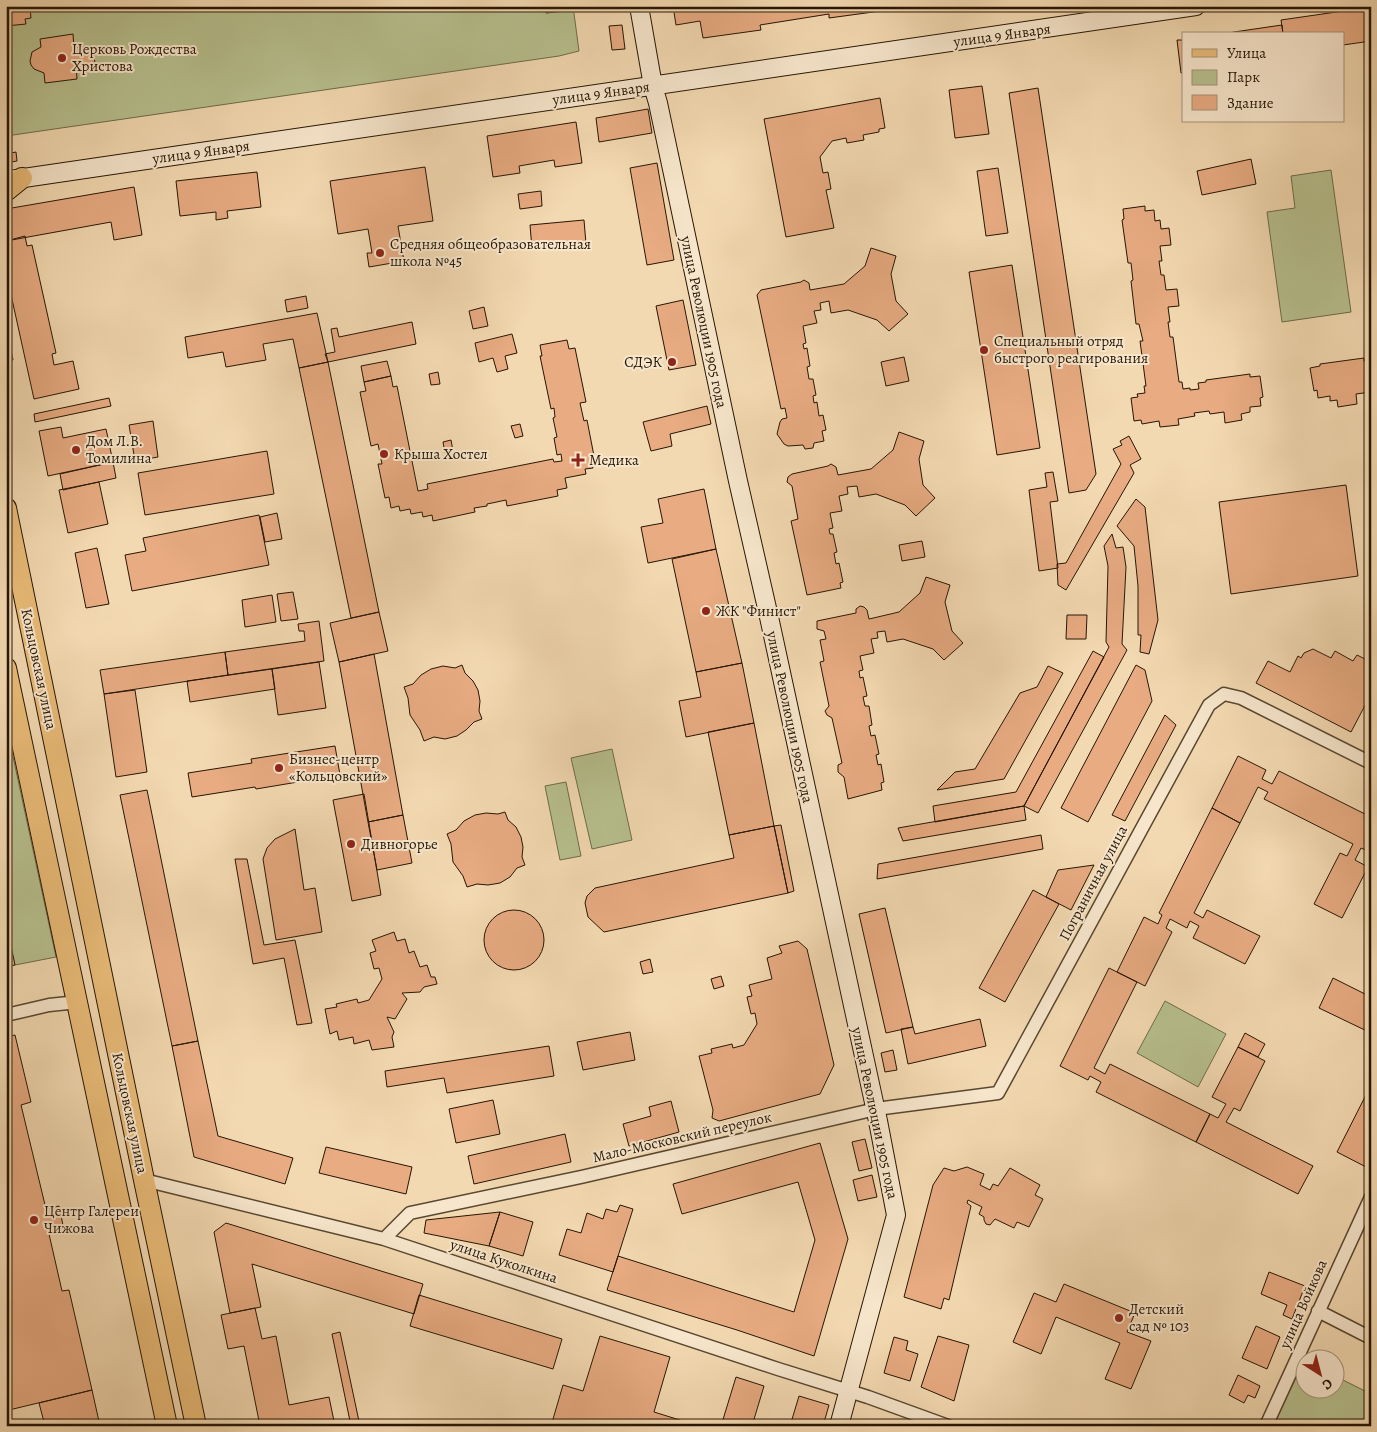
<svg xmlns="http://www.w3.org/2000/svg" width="1377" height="1432" font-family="Alegreya,serif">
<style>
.green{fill:#b7c08e;stroke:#6e6b4a}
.building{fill:#e8ab82;stroke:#261605}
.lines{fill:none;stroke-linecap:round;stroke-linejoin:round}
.street-casing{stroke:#594730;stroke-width:15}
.secondary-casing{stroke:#261605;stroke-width:20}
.primary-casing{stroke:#261605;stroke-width:22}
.street{stroke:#f7e6cc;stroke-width:12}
.secondary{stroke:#f7e6cc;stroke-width:18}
.primary{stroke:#eabc78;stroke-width:20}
.poi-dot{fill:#8f2418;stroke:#f7e6cc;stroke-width:2}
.labels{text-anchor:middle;stroke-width:4;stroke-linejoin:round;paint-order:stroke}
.street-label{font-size:15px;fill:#261605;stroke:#f7e6cc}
.poi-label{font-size:15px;fill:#261605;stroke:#f7e6cc;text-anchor:start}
</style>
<rect width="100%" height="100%" fill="#f3d9b1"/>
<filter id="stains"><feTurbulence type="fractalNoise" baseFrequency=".004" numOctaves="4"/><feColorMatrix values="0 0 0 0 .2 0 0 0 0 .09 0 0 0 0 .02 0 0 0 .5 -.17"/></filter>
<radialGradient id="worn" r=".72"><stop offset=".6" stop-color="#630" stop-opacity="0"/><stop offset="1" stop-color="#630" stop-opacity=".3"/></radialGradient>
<path class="green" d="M6 6H573L579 51 559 56 6 136Z
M1331 170 1351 312 1282 322 1267 212 1295 208 1291 176Z
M6 724 56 957 15 965 6 927Z
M612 749 632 840 592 849 571 758Z
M566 782 581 856 560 860 545 786Z
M1165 1001 1226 1034 1198 1087 1137 1053Z
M1304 1361V1390H1334L1335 1376 1371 1394V1426H1273Z"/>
<path class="building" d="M6 6 30 7 31 18 25 19 26 24 6 26Z
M545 6H571L564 11 546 13Z
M673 6H702V8L712 6H887L888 10 829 18V14L760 25 761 30 703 38 700 21 676 25Z
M1371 7V41L1343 45V34H1283L1281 20Z
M622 25 625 49 612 50 609 26Z
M1282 25 1283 34H1222L1234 32Z
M73 34 74 48 92 46 95 63 76 65 77 79 45 83 44 73 34 69 31 65 30 61 32 52 41 47 40 39Z
M1177 40H1183V73H1181Z
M982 86 989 134 955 138 949 90Z
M1038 88 1096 474 1086 490 1069 493 1009 93Z
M880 98 885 128 879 129V132L863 135 864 140 847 143 846 138 832 141 820 157 823 173 828 172 831 189 826 190 834 228 786 237 764 119Z
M648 109 652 133 599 142 596 118Z
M576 122 582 163 555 167 554 160 519 166 520 173 493 177 487 136Z
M16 152 17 161 6 163V154Z
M1251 159 1256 184 1202 195 1197 171Z
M657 163 674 260 647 265 630 168Z
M425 167 433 221 398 226 404 261 369 267 367 253H372L368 229 338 234 330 181Z
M998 168 1008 233 986 236 977 171Z
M257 172 261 207 227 211 228 218 216 220V212L180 216 176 181Z
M1371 176V222L1366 186 1368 185 1367 177Z
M134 187 142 235 114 240 111 222 6 241V209Z
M541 191 542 206 520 209 518 194Z
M1145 206V211L1154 210 1155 221 1160 220 1161 229 1169 228 1171 245 1160 246 1162 261H1159L1161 275H1164L1166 290 1177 289 1179 306 1168 307 1170 322H1168L1170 337H1173L1179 382H1182L1183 389 1190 388V390L1199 389 1198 383 1206 382V380L1250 374V377L1260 376 1263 397 1260 398 1261 406 1250 407V412L1241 414 1242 420 1225 423 1224 412 1210 414 1209 411 1194 413 1195 416 1178 419 1179 425 1160 427 1159 421 1142 424 1141 420 1134 421 1131 398 1138 397 1137 394 1145 393 1144 386H1146L1140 341H1143L1139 324H1136L1131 281 1133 280 1131 263H1128L1122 220 1124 219 1123 209Z
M584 220 586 244 532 249 530 225Z
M25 236 27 246 32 245 56 353 52 354 54 365 73 361 79 389 34 399 6 272V241Z
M871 248 896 256 891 274 896 301 908 314 889 331 877 320 848 310 831 313 829 301 820 303 821 310 814 311 817 323 803 326 806 343 803 344 804 349 807 348 810 366 807 367 809 379H813L816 395 813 396 814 403 817 402 819 416 823 415 826 430 822 431 824 441 814 443 813 448 805 449 803 445 788 446 784 444 777 434 780 422 782 419 787 418 785 408 781 409 757 295 761 290 801 282 804 280 809 283 810 290 844 284 865 266Z
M1012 265 1040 448 997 455 969 272Z
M306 296 308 308 287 312 285 300Z
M683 300 696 365 669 370 656 306Z
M484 307 488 326 473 329 469 311Z
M317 313 328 362 299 368 293 339 263 344 266 360 226 367 223 352 188 358 185 337Z
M412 322 416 344 328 362 325 354 335 352 331 329 337 328 339 337Z
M512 334 517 353 505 356 508 369 497 372 493 358 479 362 475 343Z
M567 340 569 349 575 348 586 402 580 403 584 421 587 420 594 456H591L593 468 585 469 586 474 565 478 567 488 557 490 558 496 507 506 506 500 492 503 487 504V506L474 508 475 512 433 521 432 515 423 517 422 512 411 514 410 509 400 511 399 506 391 508 389 497 385 498 378 464H382L378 444 371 446 360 392 366 391 364 382 391 376 393 387 397 386 418 491 428 489 427 484 553 459 554 462 562 461 561 454 557 455 554 438 557 437 553 418 555 417 554 408 551 409 540 356H542L540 345Z
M11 350 13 360 6 362V351Z
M904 357 909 381 886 386 881 362Z
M1364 358V361L1371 360V392L1356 394 1357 404 1338 407 1337 400 1330 401V396L1318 398 1317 390 1314 391 1310 368 1320 366V364Z
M387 361 391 376 364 382 361 366Z
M328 362 379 612 351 618 299 368Z
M438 372 440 384 431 385 429 374Z
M109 398 111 406 35 422 34 414Z
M707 406 711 424 670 434 672 446 651 451 643 422Z
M153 421 158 457 135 461 129 425Z
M520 424 523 436 515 438 511 426Z
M61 427 63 438 106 429 113 462 48 476 39 431Z
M899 432 924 441 919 459 923 485 935 498 916 516 905 505 876 494 859 497 857 486 847 487 848 494 839 496 842 511 830 513 833 528 829 529 830 534H833L837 552 834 553 836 564 839 563 843 582 840 583 841 588 807 595 791 521 798 519 792 486 787 482 788 477 792 474 828 466 831 464 836 467 838 475 871 469 893 450Z
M1129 436 1141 459 1130 465 1134 473 1066 590 1058 585 1057 564 1066 563 1121 464 1113 449 1122 445 1120 441Z
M451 440 453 451 445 453 443 442Z
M267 451 274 494 145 515 138 473Z
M113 462 116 478 63 490 60 474Z
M1053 472 1058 501 1050 502 1058 568 1039 571 1029 490 1047 487 1045 473Z
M99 482 108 524 68 533 59 490Z
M1346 485 1358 576 1231 594 1219 502Z
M704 489 716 549 648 563 641 527 663 523 658 499Z
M1136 499 1145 507 1158 620 1149 654 1140 652 1141 635H1138V586L1134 546 1117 526Z
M277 513 282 539 265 542 260 517Z
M259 515 269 565 132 591 125 555 146 551 143 538Z
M1112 534 1116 548 1123 547 1126 567 1122 644 1127 650 1038 813 1024 806 1109 647 1106 642 1108 566 1104 546Z
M922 541 925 557 902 561 899 545Z
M97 548 109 604 86 608 75 553Z
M716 549 742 663 696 672 672 559Z
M926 577 950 585 945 602 952 631 963 643 944 660 933 649 903 639 887 642 885 631 877 632 878 638 871 639 874 653 860 656 863 670 859 671 860 678 863 677 867 696 863 697 865 706H869L872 725 869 726 871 736 875 735 879 754 876 755 878 765 881 764 884 782 881 783 882 790 848 799 844 777 838 772V765L842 763 832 718 827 715 825 711 829 706 820 662 824 661 820 640 826 639 824 631 817 629V621L856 613V609L860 606 864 607 867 610 869 619 899 612 920 593Z
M293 592 298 619 281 621 277 594Z
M272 595 276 622 245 627 242 600Z
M379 612 388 651 339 662 330 623Z
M1067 615H1087L1086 639H1066Z
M319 621 324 661 228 675 225 652 305 641 304 631H299L298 624Z
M1313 649 1331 658 1335 651 1353 661 1357 655 1371 662V694L1351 732 1256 683 1268 661 1290 672 1298 656 1301 658 1304 653Z
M1093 651 1104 657 1024 806 935 822 933 806 1016 792Z
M225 652 228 675 104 694 100 670Z
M374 654 403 815 368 822 339 662Z
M319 662 326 708 278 715 272 669Z
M742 663 754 723 686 737 679 701 701 697 696 672Z
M462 665 465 673 473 681 478 690 480 701 479 711 482 719 474 722 466 730 457 736 445 739 434 737 424 741 420 730 410 715 408 698 404 687 413 684 421 675 431 669 443 666 455 668Z
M1136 665 1145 670 1152 701 1088 822 1061 808Z
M1048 666 1063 673 1004 779 937 790 955 772 975 769 1020 693 1037 687Z
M272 669 275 689 190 702 187 681Z
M135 690 147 772 116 777 104 694Z
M1165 715 1176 725 1125 821 1112 815Z
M754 723 774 826 729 835 708 732Z
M335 746 340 775 256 789 255 787 192 797 188 773 252 763 251 759Z
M1238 756 1266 770 1262 779 1272 784 1279 771 1371 817V846L1368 851 1361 848 1355 860 1368 867 1342 918 1314 904 1340 853 1347 856 1353 844 1264 799 1268 792 1258 787 1240 823 1212 808Z
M147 790 198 1041 172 1046 120 795Z
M364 794 381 895 352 901 333 800Z
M1024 806 1026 820 903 841 898 828Z
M1212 808 1240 823 1194 913 1203 918 1207 910 1260 936 1245 964 1193 938 1199 926 1190 921 1187 928 1170 919 1166 928 1172 932 1145 986 1117 972 1144 917 1158 924 1162 915 1159 913Z
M505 812 508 820 516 827 521 837 523 847 522 857 525 865 517 868 510 877 500 883 488 885 477 884 467 887 463 876 453 862 451 844 447 834 456 830 464 821 475 815 486 813 498 814Z
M403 815 412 863 377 870 368 822Z
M781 825 794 891 788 893 774 826Z
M774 826 788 893 604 932 588 917 585 903 587 896 595 888 734 858 729 835Z
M295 829 304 890 315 888 322 932 276 940 263 859 267 848 275 839Z
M1041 835 1043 849 877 879 878 864Z
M235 859H247L264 945 295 940 312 1023 297 1025 284 958 253 964Z
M1094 865 1071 910 1046 897 1058 870Z
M1033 890 1059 904 1005 1002 979 988Z
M885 908 913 1027 886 1033 859 914Z
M484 940a30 30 0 1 1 60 0a30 30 0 1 1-60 0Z
M394 932 397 941 405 939 409 953 414 951 420 967 427 965 431 977H435L437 984 424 987 420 992 402 993 407 999 395 1019 387 1017 394 1032 392 1037 394 1047 372 1050 369 1040 354 1044 353 1037 339 1040 337 1031 330 1034 325 1009 337 1007 336 1004 357 999 358 1003 369 1000 382 979 379 968 374 969 370 953 376 951 372 940Z
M10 941 15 965 6 967V942Z
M798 941 807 949 834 1065 820 1094 719 1121 712 1118 713 1110 699 1056 712 1053 711 1049 732 1044 733 1048 744 1045 757 1024 755 1013 751 1014 747 997 752 996 749 985 772 979 767 958 782 953 779 946Z
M650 959 653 972 643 974 640 962Z
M1109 968 1137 982 1094 1068 1105 1074 1110 1064 1210 1114 1196 1142 1096 1092 1101 1082 1090 1076 1088 1080 1060 1066Z
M721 976 724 986 714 989 711 979Z
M1333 978 1371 997V1033L1319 1008Z
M980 1019 986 1046 908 1064 901 1029 913 1027 915 1034Z
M630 1032 635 1060 583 1070 577 1042Z
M1245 1033 1265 1044 1258 1057 1238 1047Z
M15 1035 31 1102 21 1105 46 1209 59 1206 64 1230 49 1234 62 1291 69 1290 92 1390 9 1410 6 1409V1037Z
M198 1041 218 1136 293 1158 285 1184 194 1157 172 1046Z
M549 1046 554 1076 447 1093 444 1078 387 1087 385 1071Z
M1238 1047 1265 1061 1240 1111 1234 1108 1226 1122 1313 1166 1298 1194 1196 1142 1210 1114 1218 1118 1226 1104 1212 1097Z
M893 1050 897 1070 885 1072 881 1053Z
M1371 1085V1163L1368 1168 1337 1152Z
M493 1100 500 1134 456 1143 449 1109Z
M671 1101 679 1132 629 1146 623 1124 651 1116 649 1107Z
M565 1134 571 1162 474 1184 468 1156Z
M865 1139 872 1168 859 1171 852 1142Z
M820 1143 848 1239 814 1356 737 1330 607 1290 618 1256 794 1312 815 1240 798 1182 682 1214 673 1184Z
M326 1147 412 1167 406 1194 319 1173Z
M967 1167 984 1174 980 1185 990 1190 993 1184 998 1186 1010 1168 1040 1185 1035 1195 1043 1199 1029 1227 1017 1222 1014 1228 995 1219 990 1225 986 1224 984 1220V1217L979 1214 982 1207 968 1200 967 1203 971 1206 949 1300 944 1298 941 1309 904 1297 933 1185 944 1168 954 1171Z
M872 1175 877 1197 858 1201 853 1180Z
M620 1205 633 1209 613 1272 559 1255 567 1229 581 1233 587 1213 603 1219 606 1209 617 1212Z
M500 1212 489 1246 424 1233 426 1220Z
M500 1212 533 1222 523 1256 489 1246Z
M226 1223 423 1284 414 1314 252 1264 261 1307 230 1313 214 1232Z
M1269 1272 1305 1286 1292 1319 1283 1315 1287 1305 1261 1294Z
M1064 1284 1135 1313 1127 1332 1151 1341 1131 1389 1105 1379 1120 1343 1056 1317 1041 1354 1013 1342 1034 1293 1056 1302Z
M419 1295 562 1339 553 1369 410 1326Z
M255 1308 262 1339 276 1336 289 1405 329 1397 335 1426H260L244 1346 228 1349 221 1315Z
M1256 1326 1280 1337 1267 1369 1242 1358Z
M340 1332 360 1426H351L332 1334Z
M600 1336 670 1357 654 1412 699 1426H551L563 1385 583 1391Z
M938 1336 969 1345 954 1401 921 1387Z
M894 1337 908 1341 906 1350 918 1354 910 1381 884 1373Z
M1238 1375 1260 1386 1255 1398 1248 1395 1244 1403 1229 1395Z
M736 1377 764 1386 752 1426H721Z
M92 1390 100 1426H45L39 1403Z
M799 1396 829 1405 823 1426H790Z"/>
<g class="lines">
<g class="street-casing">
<path id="street" d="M6 1015 49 1005 78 1002
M144 1180 384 1239 778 1369 868 1397 948 1426
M384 1239 410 1213 581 1177 876 1109 998 1093 1209 705 1224 694 1241 698 1371 763
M1318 1311 1371 1338
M1266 1426 1371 1197"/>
</g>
<g class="secondary-casing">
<path id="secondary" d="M639 6 653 86 658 103 738 481 769 617 878 1121 896 1215 839 1426
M10 180 1196 6"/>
</g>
<g class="primary-casing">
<path id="primary" d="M6 191 22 178
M6 508 144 1180 196 1426
M6 668 167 1426"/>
</g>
<use href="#street" class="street"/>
<use href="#secondary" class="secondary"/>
<use href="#primary" class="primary"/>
</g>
<g class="poi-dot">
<circle cx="62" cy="58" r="5"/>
<circle cx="380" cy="253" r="5"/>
<circle cx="984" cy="350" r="5"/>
<circle cx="672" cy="362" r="5"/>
<circle cx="76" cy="450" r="5"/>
<circle cx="384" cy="454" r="5"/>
<path d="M575.5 452.5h5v5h5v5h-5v5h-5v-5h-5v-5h5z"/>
<circle cx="706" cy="611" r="5"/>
<circle cx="279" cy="768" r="5"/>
<circle cx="351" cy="844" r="5"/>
<circle cx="34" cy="1220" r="5"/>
<circle cx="1119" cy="1318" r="5"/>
</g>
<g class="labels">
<g class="street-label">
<text transform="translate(1002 35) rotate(-8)" y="5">улица 9 Января</text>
<text transform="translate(601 93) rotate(-8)" y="5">улица 9 Января</text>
<text transform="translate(201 152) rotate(-8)" y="5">улица 9 Января</text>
<text transform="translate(704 322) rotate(78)" y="5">улица Революции 1905 года</text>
<text transform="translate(39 669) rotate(78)" y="5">Кольцовская улица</text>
<text transform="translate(790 717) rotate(78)" y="5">улица Революции 1905 года</text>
<text transform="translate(1093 883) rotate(-62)" y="5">Пограничная улица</text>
<text transform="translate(130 1113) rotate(78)" y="5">Кольцовская улица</text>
<text transform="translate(875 1113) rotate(78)" y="5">улица Революции 1905 года</text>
<text transform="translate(682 1137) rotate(-13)" y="5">Мало-Московский переулок</text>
<text transform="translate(504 1261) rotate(18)" y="5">улица Куколкина</text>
<text transform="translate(1303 1304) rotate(-66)" y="5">улица Войкова</text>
</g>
<g class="poi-label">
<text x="72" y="54">Церковь Рождества<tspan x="72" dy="17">Христова</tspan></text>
<text x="390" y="249">Средняя общеобразовательная<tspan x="390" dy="17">школа №45</tspan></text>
<text x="994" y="346">Специальный отряд<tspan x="994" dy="17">быстрого реагирования</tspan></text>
<text x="662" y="367" text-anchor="end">СДЭК</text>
<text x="86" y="446">Дом Л.В.<tspan x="86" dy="17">Томилина</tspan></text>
<text x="394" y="459">Крыша Хостел</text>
<text x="589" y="465">Медика</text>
<text x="716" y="616">ЖК "Финист"</text>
<text x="289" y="764">Бизнес-центр<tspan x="289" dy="17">«Кольцовский»</tspan></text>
<text x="361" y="849">Дивногорье</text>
<text x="44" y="1216">Центр Галереи<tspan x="44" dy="17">Чижова</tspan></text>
<text x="1129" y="1314">Детский<tspan x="1129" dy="17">сад № 103</tspan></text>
</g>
</g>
<rect width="1377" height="1432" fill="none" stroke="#f3d9b1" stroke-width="25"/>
<rect x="8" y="8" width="1362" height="1417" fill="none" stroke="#261605" stroke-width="2.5"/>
<rect x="12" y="12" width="1352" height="1407" fill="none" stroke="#261605"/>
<rect x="1182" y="32" width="162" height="90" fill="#f7e6cc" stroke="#a3937c"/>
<rect x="1192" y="49" width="25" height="8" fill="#eabc78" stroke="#a3937c"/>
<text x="1227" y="58" font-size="15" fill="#261605">Улица</text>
<rect x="1192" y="70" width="25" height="15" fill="#b7c08e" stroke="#a3937c"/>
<text x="1227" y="82" font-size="15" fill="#261605">Парк</text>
<rect x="1192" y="95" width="25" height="15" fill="#e8ab82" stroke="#a3937c"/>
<text x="1227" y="108" font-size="15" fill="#261605">Здание</text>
<g transform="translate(1320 1374) rotate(144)"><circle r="24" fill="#f7e6cc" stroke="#a3937c"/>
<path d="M0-4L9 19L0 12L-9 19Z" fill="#8f2418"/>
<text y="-8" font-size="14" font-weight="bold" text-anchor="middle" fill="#261605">С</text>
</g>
<rect width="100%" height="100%" filter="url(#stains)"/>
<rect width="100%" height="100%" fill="url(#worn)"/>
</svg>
